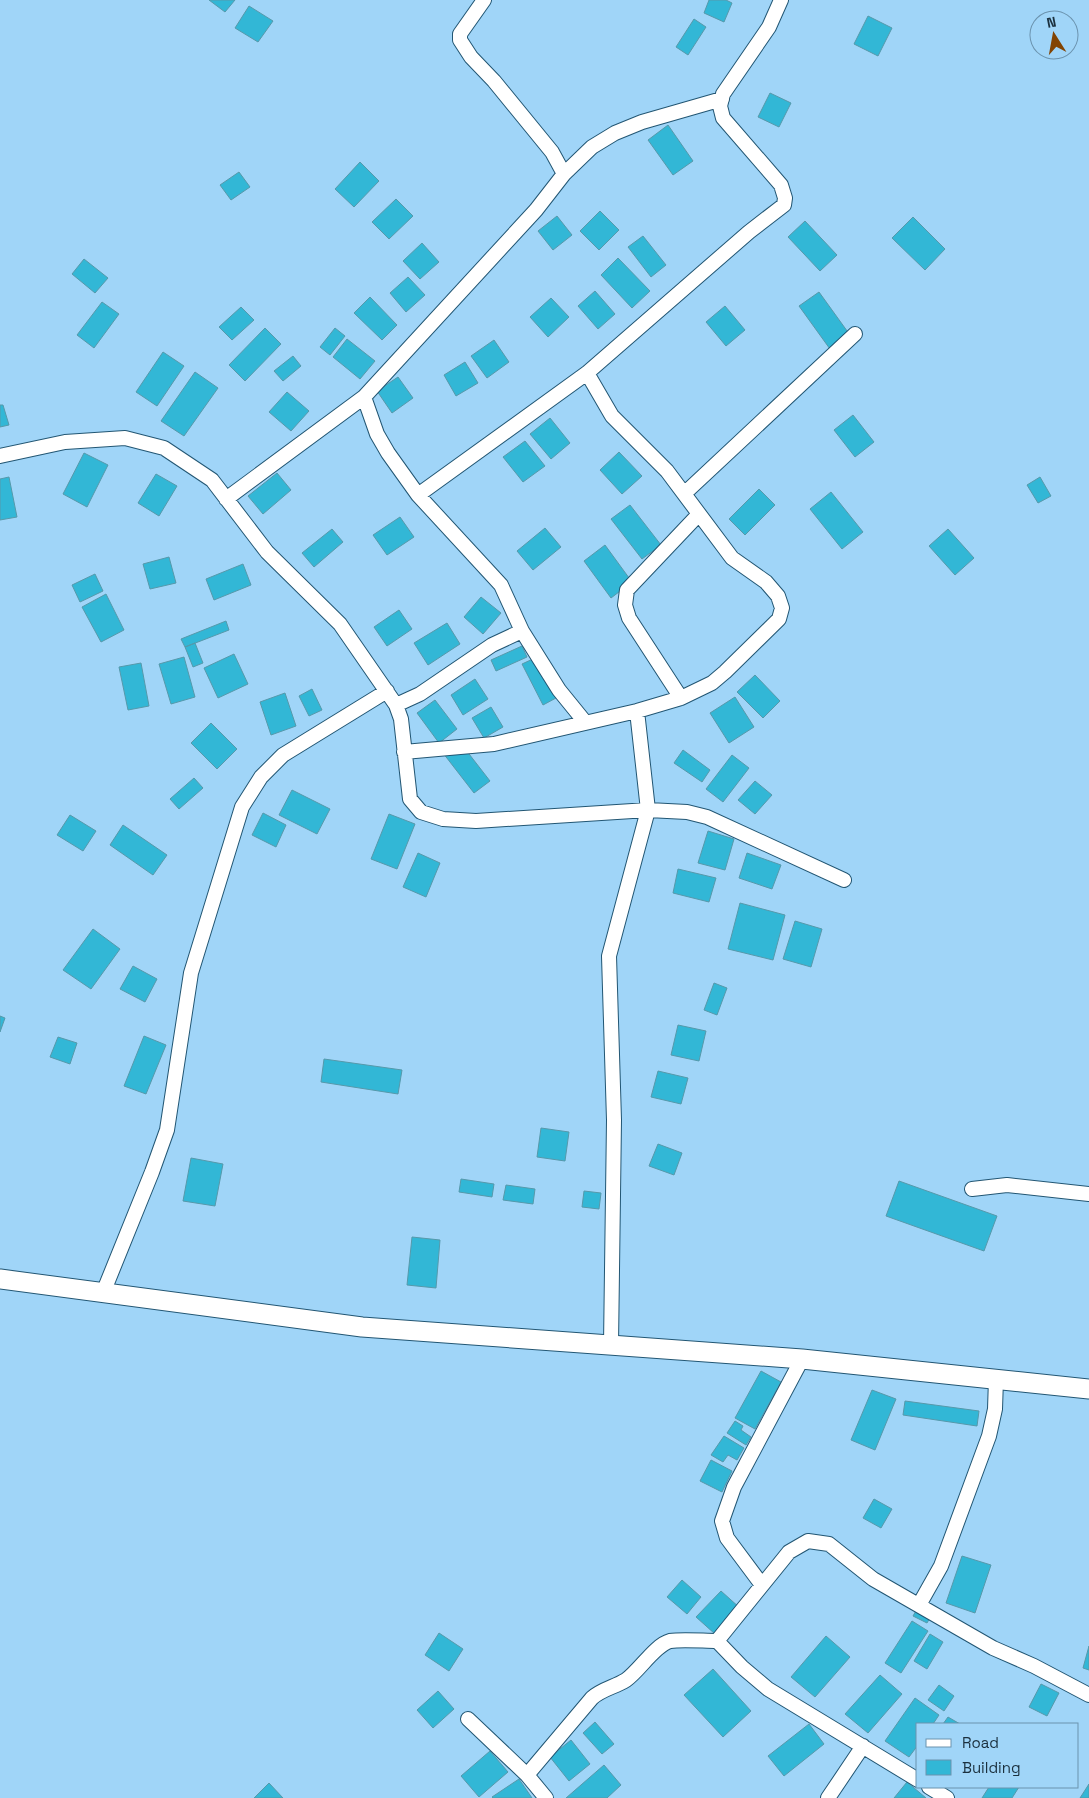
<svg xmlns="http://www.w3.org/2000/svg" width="1089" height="1798" font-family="'Space Grotesk',sans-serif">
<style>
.building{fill:#32b7d6;stroke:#5699ab}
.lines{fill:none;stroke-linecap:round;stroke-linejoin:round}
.street-casing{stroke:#225673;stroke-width:16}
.secondary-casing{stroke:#225673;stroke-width:21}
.street{stroke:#fff;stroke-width:14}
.secondary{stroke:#fff;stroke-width:19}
</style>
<rect width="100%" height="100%" fill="#a0d5f8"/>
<path class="building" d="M209 0H235L225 12Z
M709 0H726L732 3 724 22 704 13Z
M249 6 273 21 258 42 235 28Z
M868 16 892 28 878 56 854 44Z
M694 19 706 27 688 55 676 47Z
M770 93 791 103 779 127 758 117Z
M668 125 693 161 673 175 648 140Z
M360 162 379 181 354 207 335 189Z
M239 172 250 187 231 200 220 185Z
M396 199 413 216 389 239 372 222Z
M600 211 619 230 599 250 580 231Z
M557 216 572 235 553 250 538 231Z
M913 217 945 249 925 270 892 238Z
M805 221 837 255 820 271 788 237Z
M643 236 666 265 651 277 628 247Z
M422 243 439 262 420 279 403 261Z
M618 258 650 291 632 308 601 275Z
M84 259 108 278 95 293 72 274Z
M408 277 425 295 406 312 390 293Z
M595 291 615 314 598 329 578 306Z
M819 292 850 335 830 349 799 306Z
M370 297 397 325 382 340 354 313Z
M551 298 569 317 548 337 530 317Z
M102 302 119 314 94 348 77 335Z
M725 306 745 330 726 346 706 322Z
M241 307 254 320 232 340 219 327Z
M265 328 281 344 245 381 229 365Z
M335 328 345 336 330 355 320 347Z
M347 339 375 361 360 379 333 357Z
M494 340 509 362 487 378 471 356Z
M163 352 184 366 157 406 136 392Z
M293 356 301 366 283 381 274 371Z
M465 362 478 383 456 396 444 375Z
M195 372 218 388 184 436 161 421Z
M398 377 413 398 392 413 377 391Z
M287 392 309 411 291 431 269 412Z
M0 405H3L9 425 0 427Z
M853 415 874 442 855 457 834 430Z
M550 418 570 443 551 459 530 434Z
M525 441 545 466 523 482 503 457Z
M619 452 642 476 622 494 600 470Z
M84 453 108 465 87 507 63 494Z
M277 473 291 490 263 514 248 496Z
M156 474 177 486 159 516 138 503Z
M9 477 17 517 0 520V479Z
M1040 477 1051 496 1038 503 1027 485Z
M759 489 775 505 745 535 729 519Z
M831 492 863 532 842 549 810 509Z
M630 505 661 545 642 559 611 519Z
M400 517 414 537 387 555 373 535Z
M545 528 561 547 533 570 517 551Z
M332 529 343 542 314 567 302 553Z
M948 529 974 558 955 575 929 546Z
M605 545 632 582 611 598 584 561Z
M169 557 176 583 150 589 143 564Z
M243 564 251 585 214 600 206 579Z
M95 574 103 591 80 602 72 585Z
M106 594 124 630 101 642 82 607Z
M481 597 501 613 483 634 464 617Z
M399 610 412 629 387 646 374 627Z
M226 621 229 630 185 647 181 639Z
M447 623 460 644 428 665 414 643Z
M195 643 203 663 193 667 185 647Z
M522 646 527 657 496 671 491 660Z
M234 654 248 684 218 698 204 668Z
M184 657 195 697 171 704 159 664Z
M535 658 556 698 543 705 522 664Z
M141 663 149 706 128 710 119 667Z
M755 675 780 701 763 718 737 692Z
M475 679 488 699 463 715 451 695Z
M312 689 322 710 309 716 299 696Z
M285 693 296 726 271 735 260 702Z
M735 697 754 727 729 743 710 713Z
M435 700 457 729 439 743 417 713Z
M491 707 503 727 484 738 472 718Z
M211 723 237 749 217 769 191 743Z
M459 741 490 781 474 793 443 753Z
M683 750 710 770 702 782 674 763Z
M732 755 749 768 723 802 706 789Z
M194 778 203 788 179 809 170 799Z
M755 781 772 795 755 814 738 800Z
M292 790 330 809 317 834 279 815Z
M263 813 286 825 276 847 252 835Z
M389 814 415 824 397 869 371 859Z
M70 815 96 831 83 851 57 835Z
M123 825 167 855 153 875 110 845Z
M708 831 734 839 725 870 698 863Z
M418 853 440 863 426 897 403 887Z
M747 853 781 865 772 889 739 878Z
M678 869 716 878 709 902 673 893Z
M740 903 785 915 773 960 728 949Z
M795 921 822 929 811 967 783 959Z
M93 929 120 949 91 989 63 970Z
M133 966 157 979 145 1002 120 989Z
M714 983 727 988 717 1015 704 1010Z
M0 1016 5 1018 0 1032Z
M678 1025 706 1031 699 1061 671 1055Z
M144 1036 166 1045 146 1094 124 1086Z
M58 1037 77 1043 70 1064 50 1057Z
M324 1059 402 1070 398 1094 321 1082Z
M658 1071 688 1078 681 1104 651 1097Z
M541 1128 569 1132 565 1161 537 1157Z
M658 1144 682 1153 674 1175 649 1166Z
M191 1158 223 1164 215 1206 183 1201Z
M461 1179 494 1184 492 1197 459 1192Z
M899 1181 997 1216 984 1251 886 1216Z
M506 1185 535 1189 533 1204 503 1200Z
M584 1191 601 1193 599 1209 582 1207Z
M412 1237 440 1240 436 1288 407 1285Z
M761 1371 781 1382 755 1429 735 1418Z
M872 1390 896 1399 875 1450 851 1440Z
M905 1401 979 1411 977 1426 903 1415Z
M735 1421 743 1426 741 1430 751 1437 746 1445 727 1433Z
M724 1436 744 1448 737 1460 728 1455 723 1462 711 1455Z
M711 1460 732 1471 722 1492 700 1481Z
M874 1499 892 1509 881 1528 863 1518Z
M962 1556 991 1565 975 1613 946 1603Z
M682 1580 701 1597 687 1614 667 1597Z
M721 1591 740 1608 715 1634 696 1617Z
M917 1609 931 1616 927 1623 913 1616Z
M912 1621 928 1631 901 1673 885 1663Z
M439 1633 463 1649 449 1671 425 1655Z
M930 1634 943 1642 927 1669 914 1661Z
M826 1636 850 1657 815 1697 791 1677Z
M1089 1646V1670L1083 1668Z
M713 1669 751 1711 723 1737 684 1695Z
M880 1675 902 1694 868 1733 845 1714Z
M1041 1684 1059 1693 1047 1716 1029 1707Z
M939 1685 954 1696 944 1711 928 1700Z
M438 1691 454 1709 433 1728 417 1710Z
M915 1698 939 1715 933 1724H918V1745L909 1757 885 1741Z
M948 1717 960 1724H943Z
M595 1722 614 1744 602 1754 583 1733Z
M809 1724 824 1744 784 1776 768 1756Z
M571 1740 590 1764 569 1781 550 1757Z
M490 1751 508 1772 479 1797 461 1776Z
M604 1765 621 1785 607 1798H566Z
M519 1779 532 1798H493L492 1797Z
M907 1782 926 1798H894Z
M269 1783 283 1798H254Z
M1089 1784V1798H1080Z
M989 1787H1019L1012 1798H982Z"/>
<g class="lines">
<g class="street-casing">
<path id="street" d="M564 174 592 147 615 133 642 122 722 99
M364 397 377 434 388 453 418 495 501 585 522 631 559 690 585 722
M0 456 65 442 125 438 164 448 212 480 267 552 340 624 396 705 401 719 410 799 421 812 443 819 476 821 648 810 687 812 707 817 844 880
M685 493 855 334
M418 495 587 373 749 232 784 205 785 198 781 185 723 118 720 106 723 94 769 27 781 0
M226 499 364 397 536 210 564 174 552 152 494 81 471 57 460 40V34L484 0
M681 698 629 618 625 605 627 590 699 514
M396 705 420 694 492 645 522 631
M404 752 494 744 637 711 681 698 712 683 725 672 779 619 782 608 778 596 766 582 732 558 667 471 612 416 587 373
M972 1189 1007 1185 1089 1194
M103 1293 152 1172 167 1130 191 973 242 807 261 777 283 755 387 691
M611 1345 614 1120 609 956 648 810 637 711
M762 1585 727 1538 722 1521 734 1487 802 1359
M919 1605 941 1566 989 1436 995 1409 996 1379
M717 1641 789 1552 808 1541 829 1544 873 1579 993 1648 1034 1666 1089 1695
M468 1719 527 1775 546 1798
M527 1775 592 1698C602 1689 615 1687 626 1680 640 1670 655 1645 670 1641 682 1639 704 1641 717 1641L742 1667 768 1689 918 1780
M929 1787 947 1798
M828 1798 863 1746"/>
</g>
<g class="secondary-casing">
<path id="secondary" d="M0 1279 362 1327 802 1359 1089 1389"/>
</g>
<use href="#street" class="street"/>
<use href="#secondary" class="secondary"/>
</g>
<rect x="916" y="1723" width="162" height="65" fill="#a0d5f8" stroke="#6b93ae"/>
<rect x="926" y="1739" width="25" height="8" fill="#ffffff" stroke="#6b93ae"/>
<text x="962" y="1748" font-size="15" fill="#1b303e">Road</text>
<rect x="926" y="1760" width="25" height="15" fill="#32b7d6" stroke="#6b93ae"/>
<text x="962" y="1773" font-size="15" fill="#1b303e">Building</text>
<g transform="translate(1054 35) rotate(349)"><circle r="24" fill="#a0d5f8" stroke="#6b93ae"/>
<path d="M0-4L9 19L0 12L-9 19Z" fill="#824403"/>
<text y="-8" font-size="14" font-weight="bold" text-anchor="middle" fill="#1b303e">N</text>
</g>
</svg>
